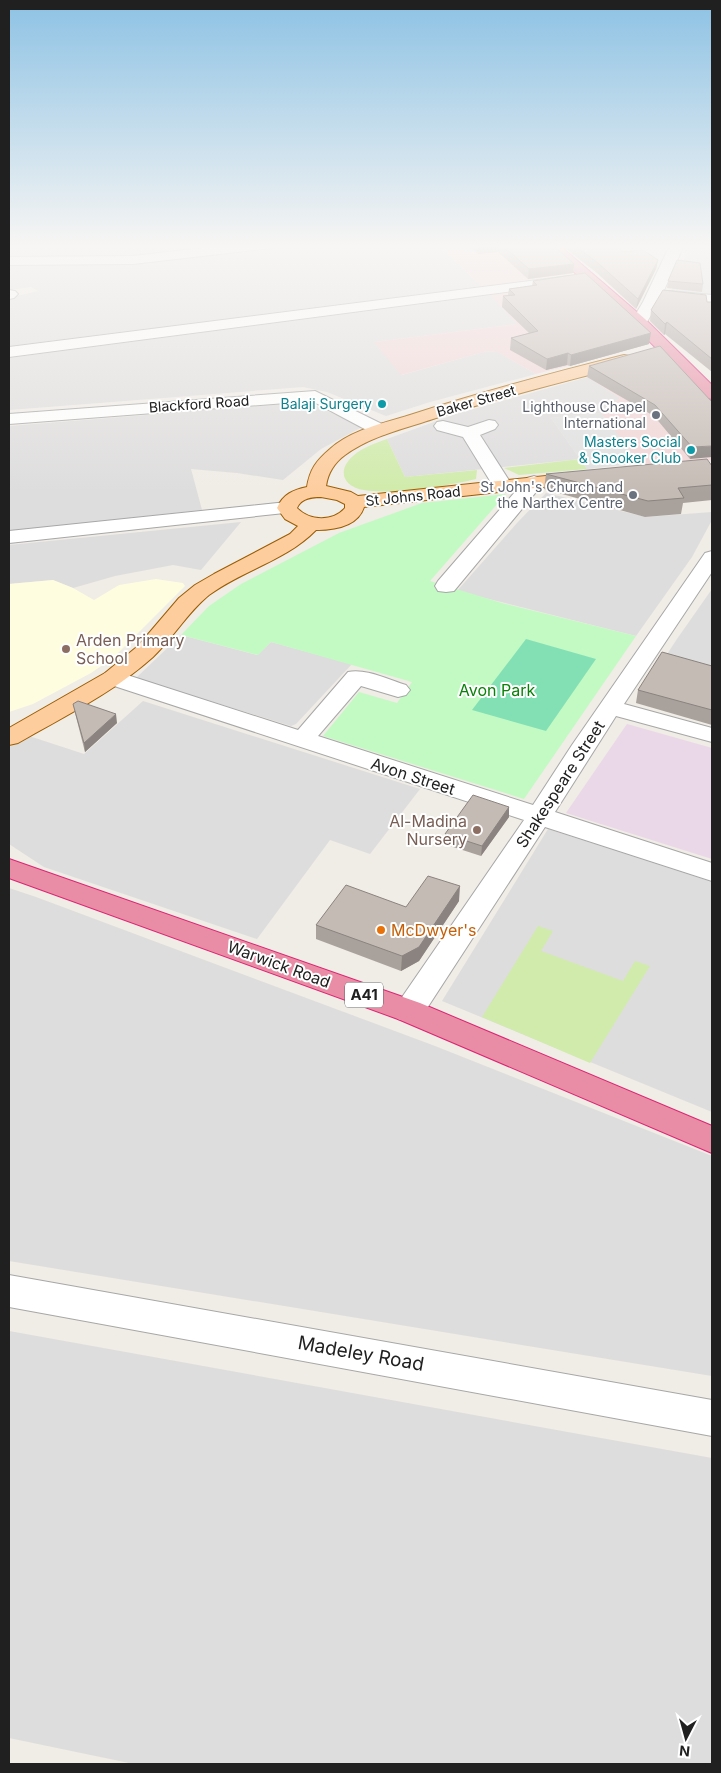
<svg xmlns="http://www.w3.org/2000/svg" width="721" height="1773" font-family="Inter,sans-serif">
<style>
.residential{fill:#dedddd}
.commercial{fill:#f1d5d6}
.industrial{fill:#ead8e8}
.education{fill:#fffde0}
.grass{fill:#d0ebab}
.park{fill:#c3fac3}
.pitch{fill:#83e0b5}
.parking{fill:#e0e0e0}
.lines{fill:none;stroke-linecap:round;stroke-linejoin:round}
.minor-casing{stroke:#a7a7a7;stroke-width:2}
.major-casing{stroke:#9b5c00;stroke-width:2}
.highway-casing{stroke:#de2372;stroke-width:2}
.minor{fill:#fff;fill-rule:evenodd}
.major{fill:#fdcd9e;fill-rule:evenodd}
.highway{fill:#e88da5;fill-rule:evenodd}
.wall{fill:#a9a19c}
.shaded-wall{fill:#8a837f}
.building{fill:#c5bbb5;stroke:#8a837f}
.culture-dot{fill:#0f9aa8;stroke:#fff;stroke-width:2}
.worship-dot{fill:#6b7280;stroke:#fff;stroke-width:2}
.education-dot{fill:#8d6e63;stroke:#fff;stroke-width:2}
.food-dot{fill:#e8710a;stroke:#fff;stroke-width:2}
.labels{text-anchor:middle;stroke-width:4;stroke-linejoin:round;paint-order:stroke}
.far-street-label{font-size:14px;fill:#202020;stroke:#fff}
.far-culture-label{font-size:14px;fill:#0d838f;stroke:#fff;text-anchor:end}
.far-worship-label{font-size:14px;fill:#5b616d;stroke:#fff;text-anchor:end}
.shield{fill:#fff;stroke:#636363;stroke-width:1}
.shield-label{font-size:15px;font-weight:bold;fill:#202020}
.education-label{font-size:16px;fill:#785e54;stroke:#fff;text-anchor:start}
.park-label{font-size:16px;fill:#0a810a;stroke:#fff}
.street-label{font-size:16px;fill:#202020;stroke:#fff}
.food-label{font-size:16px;fill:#c56008;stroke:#fff;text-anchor:start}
.near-street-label{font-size:19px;fill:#202020;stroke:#fff}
</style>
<rect width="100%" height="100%" fill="#f0ece6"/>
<path class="residential" d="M9 245H438L482 286 9 346V298L38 291 31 287 9 290Z
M691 245H712V295L670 293Z
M492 295 518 324 375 342 402 375 487 351 498 352 536 374 430 402 386 416 327 392 303 387 9 410V358Z
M588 377 620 398 601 413 551 418 580 459 405 477 387 439 456 414Z
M297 403H310L362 427 321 449 283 480 237 473 191 469 202 510 9 531V426Z
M546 493 646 517 712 512V520L692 557 636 636 457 591 517 523Z
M241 522 201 570 173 565 115 576 73 588 53 580 9 584V545Z
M712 589V680L660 665 677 639Z
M181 635 257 655 271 642 352 664 296 724 291 726 136 678Z
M143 701 272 742 420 789 370 854 330 840 257 939 44 867 9 844V747L29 736 84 754Z
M548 829 712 882V1112L442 1001Z
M9 888 36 897 435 1046 712 1156V1376L9 1261Z
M9 1331 712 1458V1764H134L9 1738Z"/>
<path class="commercial" d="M438 245H537L571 274 482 286Z
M580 283 619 353 536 374 498 352 487 351 401 375 374 342 517 324 491 295Z
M626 365 712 414V460L642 467 601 413 620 398 588 377Z"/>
<path class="industrial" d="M627 724 712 748V859L566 813Z"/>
<path class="education" d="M156 579 183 583 185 586 113 658 91 673 33 704 9 712V584L53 580 73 588 94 600 119 585Z"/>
<path class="grass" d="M387 439 405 477 477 470 476 479C447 486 393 495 364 490 344 487 336 471 353 456 361 448 376 443 387 439Z
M580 459 587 469 519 475 504 468Z
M538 926 553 931 541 951 623 981 635 961 650 966 590 1063 482 1017Z"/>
<path class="park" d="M506 494 430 581 502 603 636 636 524 799 323 736 359 692 397 703 412 682 271 642 258 655 181 635 209 606 241 584 339 533 422 503Z"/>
<path class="pitch" d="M526 639 596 659 546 731 472 710Z"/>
<path class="parking" d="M601 413 640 463 587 469 551 418Z"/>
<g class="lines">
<g class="minor-casing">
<path id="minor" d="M229 245H270L268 248 263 249 133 264 9 265V257L133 256Z
M670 245H684C672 272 661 301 645 325H633L631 322 643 302Z
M569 276 574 277 576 280 574 283 9 357V347Z
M9 290 15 291 18 294 14 298 9 299Z
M670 291 712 295V305L665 299 662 296 665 293Z
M315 391 386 426 389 430 386 434 380 435 374 434 312 401 9 424V414Z
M489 420 495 421 498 425 495 429 480 435 512 485 509 489 502 491 495 489 463 437 437 430 434 426 437 422 443 421 468 427Z
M534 476 541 478 544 482 541 486 454 591 446 592 438 591 435 586 438 581 527 478Z
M287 502 294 504 297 508 294 512 9 543V531Z
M712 551V572L624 704 712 728V742L616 716 555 812 712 863V881L545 827 420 1019 409 1022 398 1019 394 1011 398 1003 524 820 105 683 101 678 105 673 113 671 121 673 298 730 348 672C366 668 389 680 406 685L410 690 406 695 398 697 361 686 318 736 533 805 572 745 705 553Z
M9 1275 712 1400V1436L9 1307Z"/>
</g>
<g class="major-casing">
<path id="major" d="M624 355 630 356 632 360 630 364C564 382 497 398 433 419 403 429 371 436 345 455 334 463 328 473 326 486L351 492 358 496 583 472 590 474 592 478 590 482 364 507C358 526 335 530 316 530 287 560 243 570 209 595 187 613 173 638 153 657 113 693 63 717 18 743L9 745V728L105 673 138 646 179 598 195 585 214 574 290 534 298 526 285 519 277 508C283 494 293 490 307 487 310 469 316 461 330 449 351 430 384 423 410 415 481 392 552 373 624 355ZM321 497 337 500 345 504V508C333 522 309 521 297 508 301 498 312 497 321 497Z"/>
</g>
<g class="highway-casing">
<path id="highway" d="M544 245H559L645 319 712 385V399L706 398 633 325Z
M9 859 420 1003 712 1126V1153L398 1019 9 878Z"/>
</g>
<use href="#minor" class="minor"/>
<use href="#major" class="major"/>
<use href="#highway" class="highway"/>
</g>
<path class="wall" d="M468 245H553L573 273 528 279 498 252 478 254Z
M561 245H614L623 252 658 260 656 269 636 309 597 273Z
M533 281 649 344 570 366 567 365 546 370 510 350 511 338 529 333 502 307 503 296 508 295 509 289 532 286Z
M668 281 703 284 702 292 667 288Z
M707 302H712V372L665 334 664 335 650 321 651 310Z
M589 366 712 402 690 459 654 416 587 377Z
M712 466V500L683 503 681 514 645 517 544 489 546 474Z
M712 666V725L636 703 638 690Z
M73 704 117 723 85 752 75 713Z
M509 807V817L481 856 444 844 445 834Z
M459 901 419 961 401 971 316 939V925Z"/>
<path class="shaded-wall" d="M479 245H499L498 252 478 254Z
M658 260 656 269 636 309 638 299Z
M574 264 573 273 528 279 529 269Z
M667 322 665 334 664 335 665 324Z
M651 333 649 344 570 366 571 355Z
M568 353 567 365 546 370 547 359Z
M712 446V457L690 459 692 447Z
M116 714 117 723 85 752 84 743Z
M509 807V817L481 856 482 846Z
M460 886 459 901 419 961 401 971 402 956Z"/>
<path class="building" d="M502 245H553L574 264 529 269Z
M574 245H614L623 252 643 250 658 260 638 299 598 263Z
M677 260 700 263 703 284 668 281Z
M585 273 651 333 571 355 568 353 547 359 511 338 538 331 503 296 515 295 509 289 537 285 533 281Z
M663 290 706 295 707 302H712V359L667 322 665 324 651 310Z
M660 346 712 402V446L692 447 655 405 589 366Z
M707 459 712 466V485L678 488 684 498 648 501 546 474Z
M662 652 712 666V710L638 690Z
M78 701 116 714 84 743 73 704Z
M473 795 509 807 482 846 445 834Z
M428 876 460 886 419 947 402 956 316 925 346 885 406 907Z"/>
<linearGradient id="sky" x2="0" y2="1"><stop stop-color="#8dc2e4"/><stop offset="0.5" stop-color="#f8f6f4"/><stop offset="1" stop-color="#f8f6f4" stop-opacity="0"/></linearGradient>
<rect width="721" height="493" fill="url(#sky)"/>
<g class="culture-dot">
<circle cx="382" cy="404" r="5"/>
<circle cx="691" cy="450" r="5"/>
</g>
<g class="worship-dot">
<circle cx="656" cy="415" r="5"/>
<circle cx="633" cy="495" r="5"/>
</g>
<g class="education-dot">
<circle cx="66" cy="649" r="5"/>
<circle cx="477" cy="830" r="5"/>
</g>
<circle class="food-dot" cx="381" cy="930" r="5"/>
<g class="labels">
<g class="far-street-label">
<text transform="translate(476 401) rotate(-16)" y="5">Baker Street</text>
<text transform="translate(199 404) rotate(-4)" y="5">Blackford Road</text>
<text transform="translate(413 496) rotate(-6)" y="5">St Johns Road</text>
</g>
<g class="far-culture-label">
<text x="372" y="409">Balaji Surgery</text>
<text x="681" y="447">Masters Social<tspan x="681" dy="16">&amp; Snooker Club</tspan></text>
</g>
<g class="far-worship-label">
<text x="646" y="412">Lighthouse Chapel<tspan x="646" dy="16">International</tspan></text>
<text x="623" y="492">St John's Church and<tspan x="623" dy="16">the Narthex Centre</tspan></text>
</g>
<rect class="shield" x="345" y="982.5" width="38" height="25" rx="4"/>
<g class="shield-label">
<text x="364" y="1000">A41</text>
</g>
<g class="education-label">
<text x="76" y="646">Arden Primary<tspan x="76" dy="18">School</tspan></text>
<text x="467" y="827" text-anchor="end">Al-Madina<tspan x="467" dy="18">Nursery</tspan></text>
</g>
<g class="park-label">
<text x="497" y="696">Avon Park</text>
</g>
<g class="street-label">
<text transform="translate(413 776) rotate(18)" y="6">Avon Street</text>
<text transform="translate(560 784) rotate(-57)" y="6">Shakespeare Street</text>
<text transform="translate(279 964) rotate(20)" y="6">Warwick Road</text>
</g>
<g class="food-label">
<text x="391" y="936">McDwyer's</text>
</g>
<g class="near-street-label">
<text transform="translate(361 1353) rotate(10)" y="7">Madeley Road</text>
</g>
</g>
<rect width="721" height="1773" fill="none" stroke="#202020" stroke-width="20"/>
<g transform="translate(686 1738) rotate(186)" stroke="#ffffff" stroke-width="4" paint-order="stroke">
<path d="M0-4L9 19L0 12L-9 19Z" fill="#202020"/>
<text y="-8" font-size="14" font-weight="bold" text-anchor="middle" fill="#202020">N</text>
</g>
</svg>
